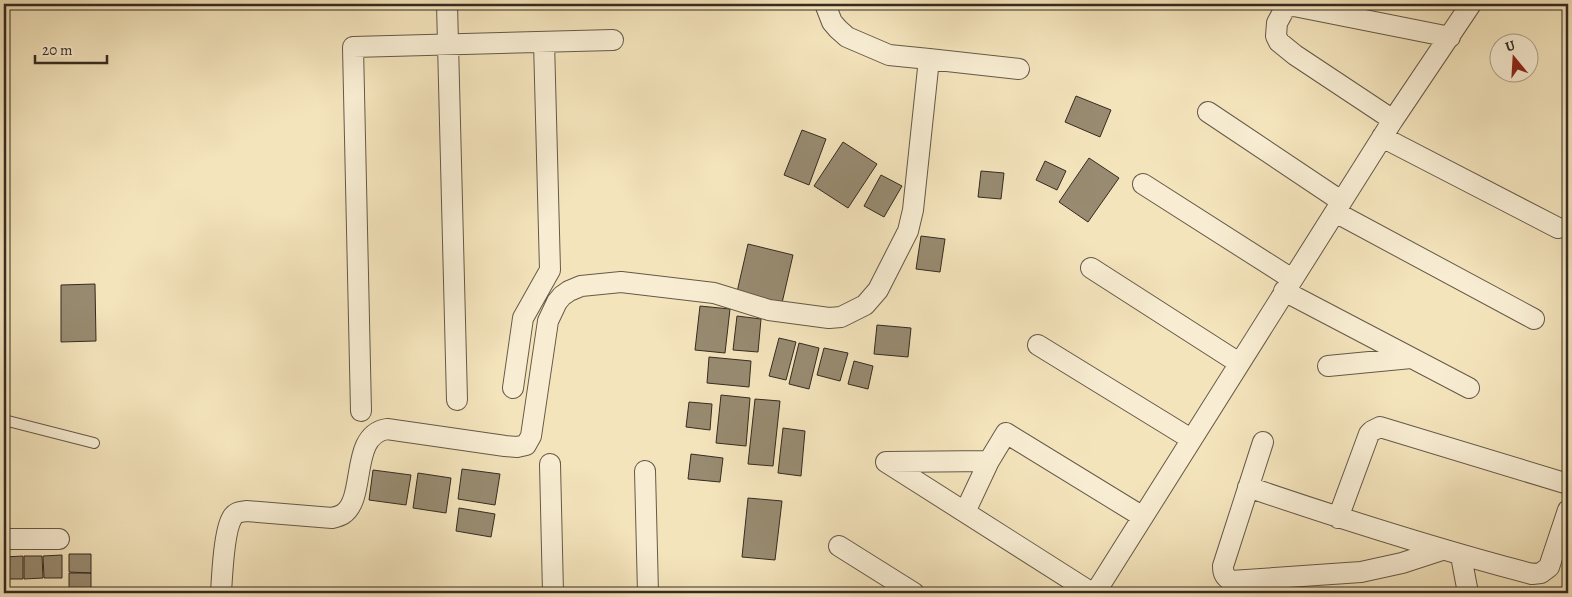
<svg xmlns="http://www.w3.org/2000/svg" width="1572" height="597" font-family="Alegreya,serif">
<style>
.building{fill:#988b71;stroke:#352b20}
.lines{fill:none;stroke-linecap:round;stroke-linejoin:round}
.service-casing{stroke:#655947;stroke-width:12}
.minor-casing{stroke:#655947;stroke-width:22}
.service{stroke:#f8edd3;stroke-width:10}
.minor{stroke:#f8edd3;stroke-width:20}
</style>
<rect width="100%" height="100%" fill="#f4e4bc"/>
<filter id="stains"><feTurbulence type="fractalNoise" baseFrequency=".004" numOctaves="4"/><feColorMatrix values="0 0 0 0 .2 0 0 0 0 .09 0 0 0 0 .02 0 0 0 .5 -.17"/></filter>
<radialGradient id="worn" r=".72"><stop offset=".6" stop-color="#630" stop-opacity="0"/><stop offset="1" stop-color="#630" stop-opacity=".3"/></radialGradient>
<path class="building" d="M1076 96 1111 110 1100 137 1065 122Z
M802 130 826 139 809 185 784 175Z
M843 142 877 164 848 208 814 186Z
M1089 158 1119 178 1088 222 1059 202Z
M1045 161 1066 171 1057 190 1036 180Z
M981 171 1004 173 1001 199 978 197Z
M881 175 902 186 884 217 864 206Z
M921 236 945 239 940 272 916 269Z
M748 244 793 255 782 303 737 292Z
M95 284 96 341 61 342V285Z
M700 306 730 309 725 353 695 350Z
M737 316 761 319 758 352 733 350Z
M877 325 911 328 908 357 874 354Z
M779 338 796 342 786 380 769 376Z
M799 343 819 348 809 389 789 384Z
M824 348 848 353 840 381 817 375Z
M709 357 751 361 749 387 707 383Z
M854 361 873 366 868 389 848 384Z
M721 395 750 398 746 446 716 443Z
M755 399 780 401 773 466 748 464Z
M689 402 712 404 710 430 686 427Z
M783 428 805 431 801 476 778 473Z
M691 454 723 458 720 482 688 479Z
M462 469 500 474 495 505 458 499Z
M373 470 411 475 406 505 369 500Z
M418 473 451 478 446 513 413 508Z
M748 498 782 501 775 560 742 557Z
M459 508 495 514 491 537 456 531Z
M69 554H91V573L69 572Z
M62 555V578H44L43 556Z
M23 556V579H5L4 557Z
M24 556H42L43 578 24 579Z
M69 573H91V592H69Z"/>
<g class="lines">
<g class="service-casing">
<path id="service" d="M4 420 94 443"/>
</g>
<g class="minor-casing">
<path id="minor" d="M447 4 457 400
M929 59 1019 69
M1208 112 1341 201
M1393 120 1295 55 1279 42 1276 36 1277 23 1284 10 1288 7 1294 6 1450 37
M1382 137 1558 228
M1143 184 1292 279
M1335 212 1534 319
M1091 268 1239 363
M1284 291 1469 388
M1038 345 1191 439
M1328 366 1411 358
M513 388 523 318 550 270 544 42
M361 411 353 47 613 40
M1263 442 1223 566C1223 574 1225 577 1231 581L1361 572 1402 563 1442 550
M886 462 1092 593
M886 462 989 461
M550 464 553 593
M645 471 648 593
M1248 487C1342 519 1436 549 1532 574L1541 573 1549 567 1568 510
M965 512 989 461 1006 433 1143 517
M1338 518 1369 434 1372 431 1380 427 1568 484
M4 539H59
M839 546 914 593
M1461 556 1468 593
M221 593C222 576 224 531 232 518 235 512 240 512 246 511L332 518C336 517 340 516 343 514 367 498 349 435 387 429L505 446 517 447 526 445 531 436 548 321 557 302 562 296 569 291 581 286 621 282 714 293 769 310 829 318 841 317 865 305 878 290 908 231 913 210 929 59 889 55 847 37 838 29 832 22 825 4
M1095 593 1393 120 1471 4"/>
</g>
<use href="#service" class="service"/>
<use href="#minor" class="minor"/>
</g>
<rect width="1572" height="597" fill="none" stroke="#f4e4bc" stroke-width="20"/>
<rect x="5" y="5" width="1562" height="587" fill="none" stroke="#352b20" stroke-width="2.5"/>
<rect x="10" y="10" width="1552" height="577" fill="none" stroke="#352b20"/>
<g transform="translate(1514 58) rotate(342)"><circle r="24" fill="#f8edd3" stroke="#aa9f8b"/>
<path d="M0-4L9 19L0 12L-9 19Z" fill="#8f2418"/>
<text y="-8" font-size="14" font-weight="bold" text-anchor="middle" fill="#352b20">U</text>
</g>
<path d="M35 55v8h72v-8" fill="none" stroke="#352b20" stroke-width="2.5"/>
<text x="42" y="55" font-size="15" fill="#352b20" stroke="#f8edd3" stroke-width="4" paint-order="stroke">20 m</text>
<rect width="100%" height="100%" filter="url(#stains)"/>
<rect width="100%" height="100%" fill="url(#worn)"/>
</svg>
